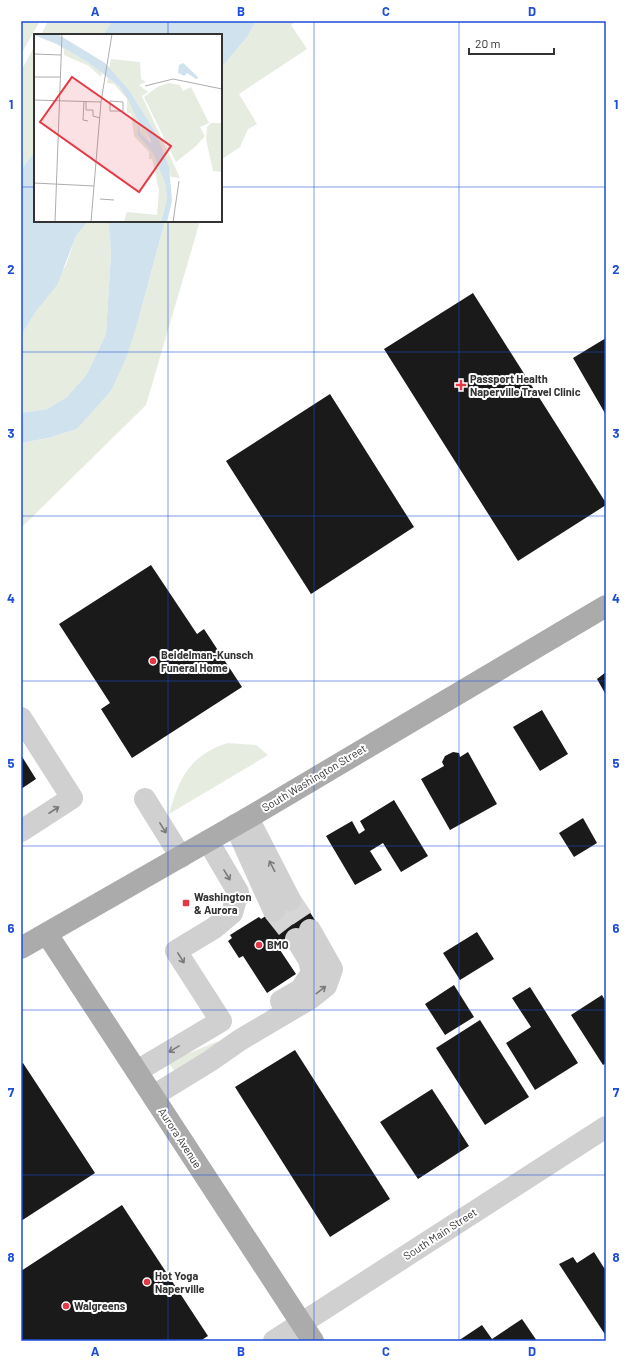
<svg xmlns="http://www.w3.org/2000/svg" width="627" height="1362" font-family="Barlow,sans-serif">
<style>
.green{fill:#e6ecdf}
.water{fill:#cfe2ee}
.building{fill:#1a1a1a}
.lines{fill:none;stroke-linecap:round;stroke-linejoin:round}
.minor-tunnel{stroke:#d6d6d6;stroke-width:22;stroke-dasharray:22 11;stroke-linecap:butt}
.minor{stroke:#d0d0d0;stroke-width:22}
.major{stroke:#ababab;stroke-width:22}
.oneway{stroke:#7a7a7a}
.grid{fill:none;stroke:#1d4ed8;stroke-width:1;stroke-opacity:0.55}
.poi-dot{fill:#e63946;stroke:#fff;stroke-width:1.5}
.labels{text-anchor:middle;stroke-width:4;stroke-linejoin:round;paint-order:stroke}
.poi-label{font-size:11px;font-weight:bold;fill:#333;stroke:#fff;text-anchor:start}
.street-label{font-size:11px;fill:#333;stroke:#fff}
.inset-road{fill:none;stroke:#adadad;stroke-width:1}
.view{fill:#e63946;fill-opacity:0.15;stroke:#e63946;stroke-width:2}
.inset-edge{fill:none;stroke:#333;stroke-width:2}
.neatline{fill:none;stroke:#1d4ed8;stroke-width:1.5}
.grid-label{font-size:13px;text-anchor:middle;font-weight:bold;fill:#1d4ed8}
</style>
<rect width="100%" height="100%" fill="#fff"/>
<path class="green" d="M21 21H40L21 54Z
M48 21H112L103 35H41Z
M256 21H296L291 25 307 49 239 94 257 124 248 129 240 147 221 160V68L247 37Z
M35 45V151L21 170V71Z
M88 221H109L110 224 111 253 106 334 87 374 67 397 47 409 21 413V335L66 265 76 236Z
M165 221H200L146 405 21 528V443L48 438 77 429 111 391 138 321Z
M227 743 256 745 268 755 169 814C179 777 190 756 227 743Z
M216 1042H219L176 1073 168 1062Z"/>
<path class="water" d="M112 21H256L247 37 221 68V35H103Z
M35 151V221H88L76 236 57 285 37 310 21 335V170Z
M109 221H165L138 321 126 358 111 391 77 429 48 438 21 443V413L47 409 67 397 87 374 106 334 111 253Z"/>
<path class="building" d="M473 293 606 503V505L518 561 384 349Z
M606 338V415L573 358Z
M330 394 414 527 311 594 226 461Z
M151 565 197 634 204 629 242 687 132 758 101 709 110 703 59 624Z
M606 672V695L597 679Z
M542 710 568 754 540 771 513 727Z
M453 752 459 753 460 757 468 752 497 804 450 830 421 779 444 766 442 762 445 756Z
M21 755 36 779 21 789Z
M394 800 428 856 401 872 383 843 370 851 382 870 355 885 326 836 352 821 359 834 365 830 360 821Z
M583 818 597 843 574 857 559 833Z
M299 895 318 925 280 950 296 974 267 993 243 956 239 958 228 941 232 938 230 935 259 917 261 919Z
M477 932 494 959 460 980 443 953Z
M454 985 474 1017 445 1035 425 1004Z
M530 987 578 1063 535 1090 506 1043 531 1027 512 998Z
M602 995 606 1002V1063L603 1065 571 1015Z
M480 1020 529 1097 485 1125 436 1048Z
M295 1050 390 1199 330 1237 235 1087Z
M23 1063 95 1173 21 1221V1065Z
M432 1089 469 1146 418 1179 380 1122Z
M122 1205 208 1336 200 1341H21V1271Z
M594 1252 606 1271V1336L559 1264 573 1257 577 1263Z
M522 1319 537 1341H458L482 1325 492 1339Z"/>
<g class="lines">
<path class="minor-tunnel" d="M290 900 310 930
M274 911 296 939"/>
<path class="minor" d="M21 718 72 798 21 831
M145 799 181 857
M248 818 290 900
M235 825 274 911
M281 1001 300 990 312 973 309 960 296 939
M137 1071 221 1021 176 951 214 928 232 913 238 892 208 841
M153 1096 210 1061 240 1040 311 998 326 986 332 969 310 930
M274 1341 606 1127"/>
<path class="major" d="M47 934 313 1341
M21 948 248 818 606 606"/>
</g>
<defs><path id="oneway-shaft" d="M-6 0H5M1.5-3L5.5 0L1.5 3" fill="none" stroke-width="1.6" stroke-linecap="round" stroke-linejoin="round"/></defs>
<g class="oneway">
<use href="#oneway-shaft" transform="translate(54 810) rotate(-33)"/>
<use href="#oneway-shaft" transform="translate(163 828) rotate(58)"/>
<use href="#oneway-shaft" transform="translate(272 866) rotate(-117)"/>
<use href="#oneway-shaft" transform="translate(227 875) rotate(59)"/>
<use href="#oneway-shaft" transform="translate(181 958) rotate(58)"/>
<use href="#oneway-shaft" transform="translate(321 990) rotate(-38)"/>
<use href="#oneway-shaft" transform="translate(174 1049) rotate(149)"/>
</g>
<path class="grid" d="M168 21V35M314 21V1341M459 21V1341M21 187H35M221 187H606M168 221V1341M21 352H606M21 516H606M21 681H606M21 846H606M21 1010H606M21 1175H606"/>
<g class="poi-dot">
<path d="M459 379h4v4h4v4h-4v4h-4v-4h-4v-4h4z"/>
<circle cx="153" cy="661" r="4"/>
<rect x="182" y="899" width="8" height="8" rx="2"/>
<circle cx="259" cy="945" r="4"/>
<circle cx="147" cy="1282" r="4"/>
<circle cx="66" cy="1306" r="4"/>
</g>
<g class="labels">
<g class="poi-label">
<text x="470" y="383">Passport Health<tspan x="470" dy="13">Naperville Travel Clinic</tspan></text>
<text x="161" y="659">Beidelman-Kunsch<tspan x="161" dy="13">Funeral Home</tspan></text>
<text x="194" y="901">Washington<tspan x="194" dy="13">&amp; Aurora</tspan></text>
<text x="267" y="949">BMO</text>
<text x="155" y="1280">Hot Yoga<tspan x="155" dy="13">Naperville</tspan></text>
<text x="74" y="1310">Walgreens</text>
</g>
<g class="street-label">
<text transform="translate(314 778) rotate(-31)" y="4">South Washington Street</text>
<text transform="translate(180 1138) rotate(57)" y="4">Aurora Avenue</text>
<text transform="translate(440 1234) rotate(-33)" y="4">South Main Street</text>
</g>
</g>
<g transform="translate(34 34)">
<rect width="188" height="188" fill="#fff"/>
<path d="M0 1 23 10 55 29 85 52 95 65 105 89 103 100 119 120 131 149 133 165 127 188H90L93 178 123 181 125 156 118 125H115V118L100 102 97 79H93V65L80 50 73 49 74 44 68 39 67 43 55 32 30 21V15L24 11ZM77 25 106 28 107 45 112 48 105 51 114 58 108 62 146 144 137 143 122 99 95 56 75 34ZM135 49 146 51 149 57 157 53 175 89 166 93 171 102 162 112 142 128 110 63 125 52ZM177 89H188V138L179 137 172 105 173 93ZM107 92 111 93 116 109 106 99Z" fill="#e6ecdf"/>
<path d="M0 1H25L71 29 95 56 122 99 135 133 138 167 133 188H127L133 165 131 149 119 120 103 100 105 89 94 65 85 52 55 29 23 10ZM110 92 116 106 117 109 106 99V93ZM149 29 164 43V44L162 45 153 39 150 42 144 39 145 31Z" fill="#cfe2ee" fill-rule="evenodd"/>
<path class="inset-road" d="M0 20 27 21M0 43H27M111 52 139 45 188 55M0 66 67 68M50 67 49 86 54 87M52 67V76H59V82L66 84M76 67 89 68V77H76ZM0 149 60 152M66 165 80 166M21 188 28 0M57 188 67 68 78 0M139 188 145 147"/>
<path class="view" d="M38 43 137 112 105 158 6 88Z"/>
<rect width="188" height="188" class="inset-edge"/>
</g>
<rect width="627" height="1362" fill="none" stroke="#ffffff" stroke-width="44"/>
<path d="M469 48v6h85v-6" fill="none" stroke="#333333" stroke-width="2"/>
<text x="475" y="48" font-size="12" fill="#333333" stroke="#ffffff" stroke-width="3" paint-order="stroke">20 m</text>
<rect x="22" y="22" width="583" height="1318" class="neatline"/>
<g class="grid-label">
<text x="95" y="16">A</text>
<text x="241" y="16">B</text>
<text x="386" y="16">C</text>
<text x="532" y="16">D</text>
<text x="11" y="109">1</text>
<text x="616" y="109">1</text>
<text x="11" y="274">2</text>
<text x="616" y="274">2</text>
<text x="11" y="438">3</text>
<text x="616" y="438">3</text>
<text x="11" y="603">4</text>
<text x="616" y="603">4</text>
<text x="11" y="768">5</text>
<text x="616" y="768">5</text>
<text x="11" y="933">6</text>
<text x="616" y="933">6</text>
<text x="11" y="1097">7</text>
<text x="616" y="1097">7</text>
<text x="11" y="1262">8</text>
<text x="616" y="1262">8</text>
<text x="95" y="1356">A</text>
<text x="241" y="1356">B</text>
<text x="386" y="1356">C</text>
<text x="532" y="1356">D</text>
</g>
</svg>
